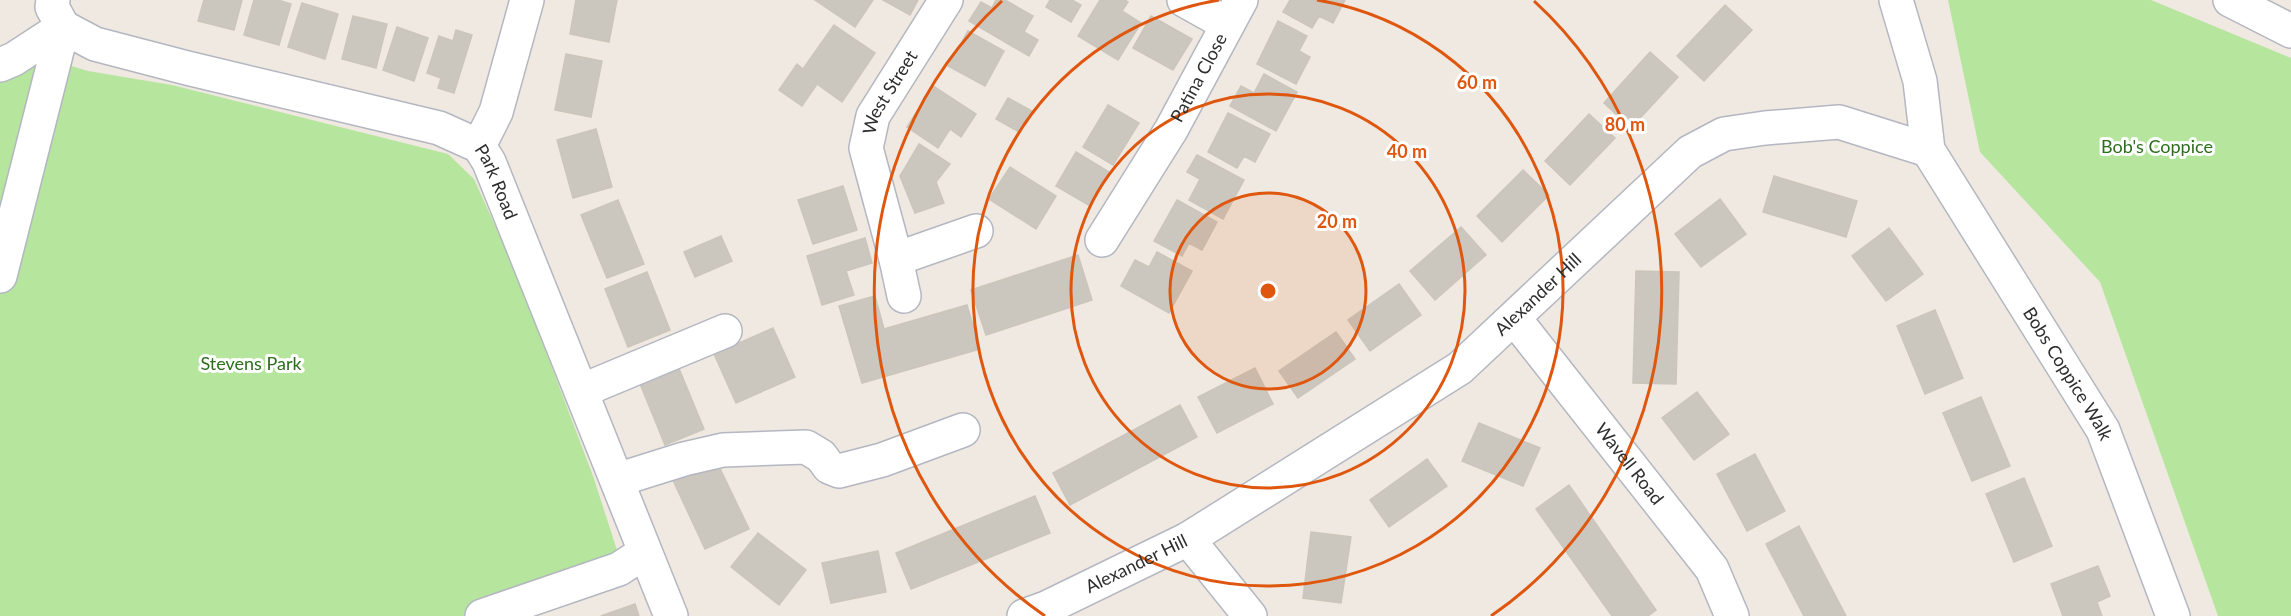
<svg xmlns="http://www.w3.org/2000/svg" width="2291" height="616" font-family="Lato,sans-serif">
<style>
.green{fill:#b6e59e}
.building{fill:#cbc7bf;stroke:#cbc5ba;stroke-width:1.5}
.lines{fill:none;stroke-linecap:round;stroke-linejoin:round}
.minor-casing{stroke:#b4b7c1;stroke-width:36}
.minor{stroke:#fff;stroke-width:33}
.ring{fill:none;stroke:#df570e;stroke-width:3}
.labels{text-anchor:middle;stroke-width:6;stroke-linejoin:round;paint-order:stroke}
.street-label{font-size:18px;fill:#2e2e2e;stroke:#fff}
.park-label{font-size:18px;fill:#2c6e1b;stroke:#fff}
.centre{fill:#df570e;stroke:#fff;stroke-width:3}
.ring-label{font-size:18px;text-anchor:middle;font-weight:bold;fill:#df570e;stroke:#fff;stroke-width:6;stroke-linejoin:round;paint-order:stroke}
</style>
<rect width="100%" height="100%" fill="#efe9e1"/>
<path class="green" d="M1948 0H2151L2291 58V616H2218L2100 282 1980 152Z
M34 64 68 65 88 71 172 85 448 154 474 179 515 270 593 476 626 578 514 616H0V78Z"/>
<path class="building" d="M204 0H242L234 30 198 21Z
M254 0H278L291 4 279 45 244 35Z
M576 0H617L609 42 570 34Z
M815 0H873L855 27Z
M883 0H918L910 15Z
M996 0H1005L1033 16 1024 32 1038 40 1029 56 969 21 981 2 992 8Z
M1050 0H1072L1081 5 1071 22 1046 7Z
M1100 0H1125L1128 2 1122 11 1141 23 1118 60 1078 36Z
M1290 0H1345L1333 23 1319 16 1312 28 1283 12Z
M302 3 338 14 325 59 288 47Z
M1725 5 1752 30 1704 81 1677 56Z
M353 16 387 24 376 68 342 59Z
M1151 16 1192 39 1173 70 1133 48Z
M1278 21 1307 36 1299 51 1310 57 1296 84 1257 64Z
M834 25 875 53 842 102 817 84 802 106 779 90 797 64 803 69Z
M397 27 428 38 414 81 383 70Z
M456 30 472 35 454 93 438 88 441 78 427 73 439 36 453 41Z
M968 31 1004 51 985 86 948 66Z
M1650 52 1678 77 1631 128 1604 103Z
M566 54 602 61 591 117 555 110Z
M1264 74 1297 92 1276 131 1230 106 1241 86 1254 93Z
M933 86 976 114 961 137 950 129 938 148 907 127Z
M1008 98 1032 111 1019 132 996 119Z
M1108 105 1139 123 1113 165 1083 147Z
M1228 113 1270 134 1255 162 1244 156 1237 168 1208 152Z
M1589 114 1615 138 1570 185 1545 161Z
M596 129 612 187 573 198 557 140Z
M919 144 950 164 936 182 944 203 915 213 900 176Z
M1076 152 1109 172 1090 206 1056 186Z
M1197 155 1244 180 1223 219 1189 200 1200 179 1187 172Z
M1010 167 1056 196 1036 229 989 199Z
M1523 170 1549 195 1502 242 1477 216Z
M1774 176 1857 201 1846 237 1763 212Z
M843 186 857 230 813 244 798 200Z
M1720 199 1746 234 1701 267 1675 234Z
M618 200 644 264 607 278 581 215Z
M1177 200 1217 222 1202 250 1189 243 1182 256 1154 241Z
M1461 227 1486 255 1435 300 1410 271Z
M1889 228 1923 274 1886 301 1852 256Z
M721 236 732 261 695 277 684 252Z
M865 238 872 263 846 271 854 295 822 305 807 256Z
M1157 252 1192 271 1169 313 1121 286 1135 260 1149 267Z
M1078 255 1092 300 986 335 971 290Z
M1636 271 1679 272 1676 384 1633 383Z
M647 272 670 330 628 347 605 289Z
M1399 284 1421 315 1370 351 1348 320Z
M875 296 884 329 967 305 980 349 862 383 839 306Z
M1935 310 1963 378 1925 394 1897 326Z
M773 328 795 377 736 403 714 354Z
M1336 332 1355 359 1298 398 1279 371Z
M673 354 704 429 665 445 634 369Z
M1255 368 1273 404 1217 433 1198 397Z
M1697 392 1729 434 1694 460 1662 418Z
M1981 397 2010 466 1972 481 1943 413Z
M1180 405 1197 437 1070 505 1053 473Z
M1479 423 1540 448 1523 486 1462 461Z
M1755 454 1785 511 1747 531 1717 474Z
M715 458 749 529 705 549 672 478Z
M1427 459 1447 486 1389 527 1370 500Z
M2024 478 2052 546 2014 562 1986 494Z
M1569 485 1656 610 1648 616H1612L1536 509Z
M1035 496 1050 533 911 589 896 553Z
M1799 526 1846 616H1804L1766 544Z
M1311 532 1351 537 1341 603 1303 598Z
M758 533 806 570 779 605 731 567Z
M878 551 886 592 831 603 822 563Z
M2098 566 2110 596 2097 602 2102 616H2063L2051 584Z
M635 604 639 616H601Z"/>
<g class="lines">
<g class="minor-casing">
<g id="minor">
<path id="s1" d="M53 0 52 7 63 27 95 44 187 68 439 128 479 146 489 162 671 616"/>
<path d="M1184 0 1227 24"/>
<path id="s2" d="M1896 0 1920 81 1928 150 2103 430 2173 616"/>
<path d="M2230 0 2291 31"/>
<path d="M0 65 14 59 63 27"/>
<path d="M479 146 496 112 527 0"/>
<path id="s3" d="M1102 240 1171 130 1241 0"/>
<path d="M896 259 976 231"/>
<path d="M0 276 63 27"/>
<path id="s4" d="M904 296 896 259 866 148 873 116 946 0"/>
<path id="s5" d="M1514 318 1712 569 1732 616"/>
<path d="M581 391 725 331"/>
<path d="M617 480 684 459 723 450 806 447 821 456 829 467 839 471 882 460 963 430"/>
<path d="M1188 539 1250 616"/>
<path d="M482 616 619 569 645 552"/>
<path id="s6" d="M1024 616 1046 608 1188 539 1460 368 1690 152 1724 134 1765 128 1839 122 1928 150"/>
</g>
</g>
<use href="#minor" class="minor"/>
</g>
<circle cx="1268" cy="291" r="98" fill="#df570e" fill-opacity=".12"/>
<g class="ring">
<circle cx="1268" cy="291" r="98"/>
<circle cx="1268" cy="291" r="197"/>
<path d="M1317 0A295 295 0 1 1 1219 0"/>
<path d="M1045 616A394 394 0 0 1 1002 1M1534 1A394 394 0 0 1 1491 616"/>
</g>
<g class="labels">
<g class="street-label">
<text dy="6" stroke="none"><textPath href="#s3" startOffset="189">Patina Close</textPath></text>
<text dy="6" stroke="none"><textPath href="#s4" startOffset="214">West Street</textPath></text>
<text dy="6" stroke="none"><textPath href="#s1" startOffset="504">Park Road</textPath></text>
<text dy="6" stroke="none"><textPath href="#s6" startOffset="610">Alexander Hill</textPath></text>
<text dy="6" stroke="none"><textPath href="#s2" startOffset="418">Bobs Coppice Walk</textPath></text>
<text dy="6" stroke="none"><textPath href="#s5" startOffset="186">Wavell Road</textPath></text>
<text dy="6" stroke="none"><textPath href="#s6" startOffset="124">Alexander Hill</textPath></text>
</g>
<g class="park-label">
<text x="2157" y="153">Bob's Coppice</text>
<text x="251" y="370">Stevens Park</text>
</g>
</g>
<circle cx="1268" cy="291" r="9" class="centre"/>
<g class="ring-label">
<text x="1477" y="89">60 m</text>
<text x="1625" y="131">80 m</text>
<text x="1407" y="158">40 m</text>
<text x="1337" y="228">20 m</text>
</g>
</svg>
